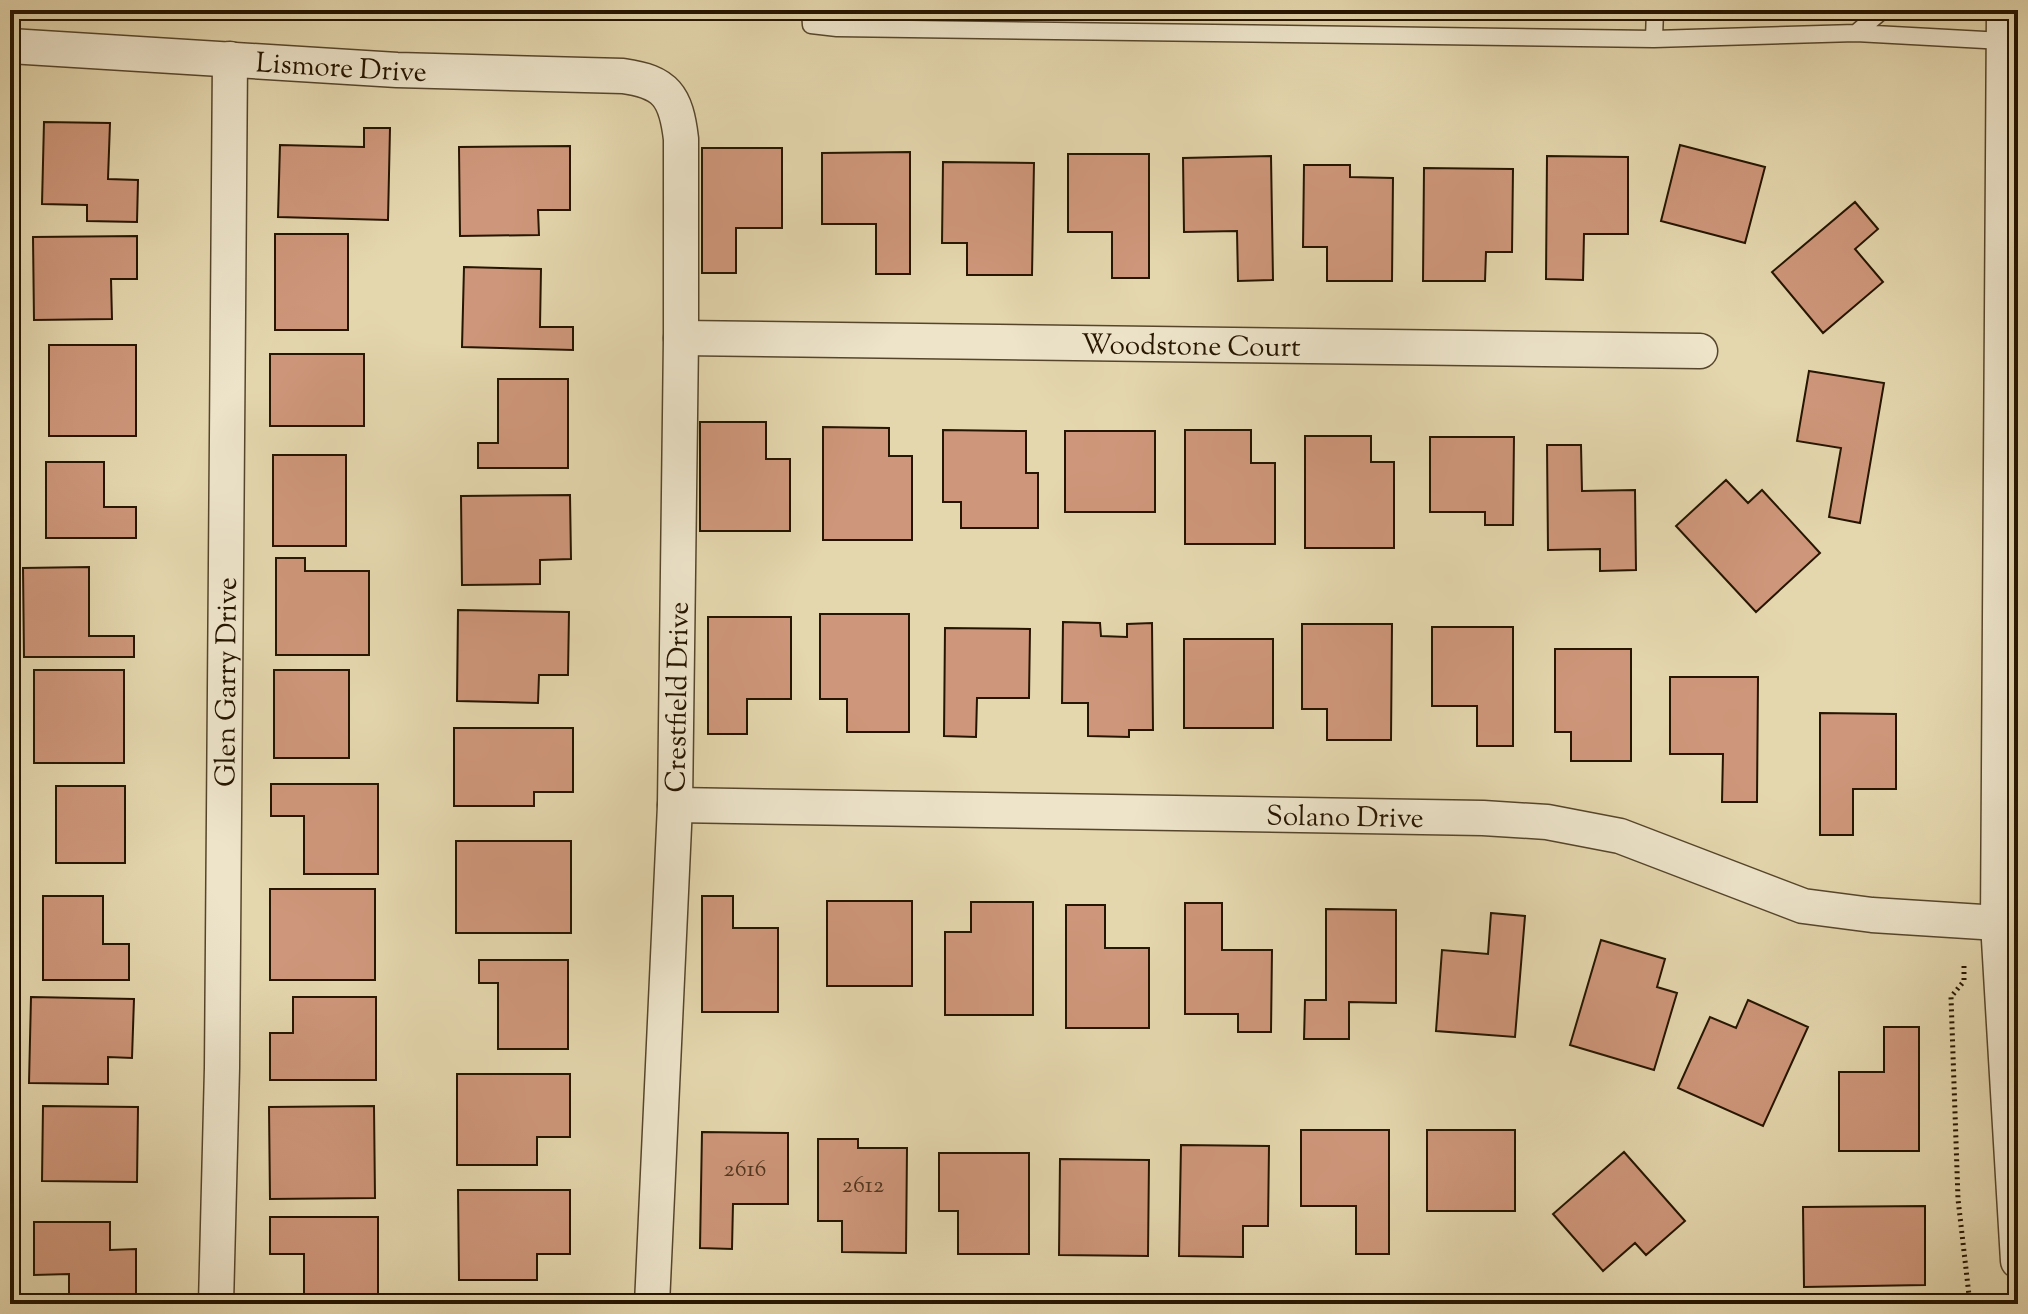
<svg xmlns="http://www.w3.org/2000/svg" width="2028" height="1314" font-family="'Sorts Mill Goudy',serif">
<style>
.building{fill:#ce967a;stroke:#261500;stroke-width:2}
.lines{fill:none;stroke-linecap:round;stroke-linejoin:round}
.service-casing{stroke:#56452b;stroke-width:19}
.minor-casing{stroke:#56452b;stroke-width:37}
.path{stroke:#261500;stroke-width:5;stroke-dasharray:2 4;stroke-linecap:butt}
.service{stroke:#ede4ca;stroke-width:16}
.minor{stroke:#ede4ca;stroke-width:34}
.labels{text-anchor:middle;stroke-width:8;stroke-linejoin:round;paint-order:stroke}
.number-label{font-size:24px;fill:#50351e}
.street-label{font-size:28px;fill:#261500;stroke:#ede4ca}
</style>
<rect width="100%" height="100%" fill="#e4d6ad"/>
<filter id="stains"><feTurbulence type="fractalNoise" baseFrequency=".0025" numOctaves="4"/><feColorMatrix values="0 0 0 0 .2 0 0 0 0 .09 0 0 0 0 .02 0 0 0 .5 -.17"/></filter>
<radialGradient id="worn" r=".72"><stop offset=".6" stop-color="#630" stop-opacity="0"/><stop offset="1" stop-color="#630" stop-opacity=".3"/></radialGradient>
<path class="building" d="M44 122 110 123 108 179 138 180 137 222 87 221V205L42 204Z
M364 128H390L388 220 278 217 280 145 364 147Z
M1680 145 1765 167 1745 243 1661 221Z
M570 146V210H538L539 235 460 236 459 147Z
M702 148H782V228H736V273H702Z
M910 152V274H876V224H822V153Z
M1068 154H1149V278H1112V232H1068Z
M1271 156 1273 280 1238 281 1237 231 1184 232 1183 158Z
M1547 156 1628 157V234H1584L1583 280 1546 279Z
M943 162 1034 163 1032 275H967V243H942Z
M1304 165H1350V177L1393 178 1392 281H1327V247H1303Z
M1424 168 1513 169 1512 252H1486L1485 281H1423Z
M1855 202 1878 229 1855 249 1883 282 1823 333 1772 272Z
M275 234H348V330H275Z
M137 236V279H111L112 319 34 320 33 237Z
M464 267 541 269 540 327H573V350L462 347Z
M49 345H136V436H49Z
M270 354H364V426H270Z
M1809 371 1884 383 1860 523 1829 517 1841 448 1797 441Z
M498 379H568V468H478V443H498Z
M700 422H766V459H790V531H700Z
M823 427 889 428V456H912V540H823Z
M943 430 1026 431V473H1038V528H961V502H943Z
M1185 430H1251V463H1275V544H1185Z
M1065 431H1155V512H1065Z
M1305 436H1371V462H1394V548H1305Z
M1430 437H1514L1513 525H1485V512H1430Z
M1547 445H1581L1582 491 1635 490 1636 570 1600 571V549L1548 550Z
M273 455H346V546H273Z
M46 462H104V507H136V538H46Z
M1726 480 1748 503 1762 490 1820 553 1756 612 1676 526Z
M570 495 571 559 540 560V584L462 585 461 496Z
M276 558H305V571H369V655H276Z
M89 567V636H134V657H24L23 568Z
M458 610 569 612 568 675H539L538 703 457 701Z
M820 614H909V732H847V699H820Z
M708 617H791V699H747V734H708Z
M1063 622 1100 623 1101 636 1127 637V624L1152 623 1153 730H1129V737L1088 736V703H1062Z
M1302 624H1392L1391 740H1327V709H1302Z
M1432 627H1513V746H1477V706H1432Z
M945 628 1030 629 1029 698H977L976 737 944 736Z
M1184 639H1273V728H1184Z
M1555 649H1631V761H1571V732H1555Z
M34 670H124V763H34Z
M274 670H349V758H274Z
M1670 677H1758L1757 802H1722L1723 754H1670Z
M1820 713 1896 714V789H1853V835H1820Z
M454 728H573V792H534V806H454Z
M271 784H378V874H304V816H271Z
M56 786H125V863H56Z
M456 841H571V933H456Z
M270 889H375V980H270Z
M43 896H103V944H129V980H43Z
M702 896H733V928H778V1012H702Z
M827 901H912V986H827Z
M971 902H1033V1015H945V932H971Z
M1185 903H1222V950H1272L1271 1032H1238V1014H1185Z
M1066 905H1105V948H1149V1028H1066Z
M1326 909 1396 910V1003L1349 1002V1039H1304L1305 1000H1326Z
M1491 913 1525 916 1515 1037 1436 1031 1442 950 1488 954Z
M1601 940 1665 959 1657 987 1677 993 1654 1070 1570 1045Z
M479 960H568V1049H498V983H479Z
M31 997 134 999 132 1058 108 1057V1084L29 1083Z
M293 997H376V1080H270V1033H293Z
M1748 1000 1808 1027 1763 1126 1678 1088 1710 1017 1736 1028Z
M1884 1027H1919V1151H1839V1072H1884Z
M457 1074H570V1137H537V1165H457Z
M43 1106 138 1107 137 1182 42 1181Z
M374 1106 375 1198 270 1199 269 1107Z
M1301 1130H1389V1254H1356V1206H1301Z
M1427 1130H1515V1211H1427Z
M702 1132 788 1133V1204H733L732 1249 700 1248Z
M818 1139H858V1148H907L906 1253 842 1252V1221H818Z
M1181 1145 1269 1146 1268 1226H1243V1257L1179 1256Z
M1624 1152 1685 1221 1646 1255 1635 1243 1603 1271 1553 1214Z
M939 1153H1029V1254H958V1211H939Z
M1060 1159 1149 1160 1148 1256 1059 1255Z
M458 1190H570V1254H537V1280H459Z
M1925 1206V1285L1804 1287 1803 1207Z
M270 1217H378V1298H304V1254H270Z
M34 1222H110V1250L136 1249V1304H69V1274L34 1275Z"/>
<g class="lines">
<g class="service-casing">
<path id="service" d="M810 10 811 25 837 28 1654 39 1856 33 1883 10
M1856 33 2003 41
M1654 39 1655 10"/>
</g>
<g class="minor-casing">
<g id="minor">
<path d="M2004 10 1998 923 2018 1261"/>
<path id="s1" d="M10 46 397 70 623 76C666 82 676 96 681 139V338L675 805 652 1304"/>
<path id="s2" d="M681 338 1700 351"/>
<path id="s3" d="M675 805 1483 818 1547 822 1620 836 1803 906 1872 915 1998 923"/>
<path id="s4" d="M216 1304 222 1068 230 59"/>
</g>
</g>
<path class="path" d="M1964 966V981L1951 997 1958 1199 1970 1304"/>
<use href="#service" class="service"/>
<use href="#minor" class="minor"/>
</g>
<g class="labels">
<g class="number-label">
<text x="745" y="1176">2616</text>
<text x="863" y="1192">2612</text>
</g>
<g class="street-label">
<text dy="10" stroke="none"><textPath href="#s1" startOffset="332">Lismore Drive</textPath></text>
<text dy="10" stroke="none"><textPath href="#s2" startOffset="510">Woodstone Court</textPath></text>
<text dy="10" stroke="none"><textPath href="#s4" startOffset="622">Glen Garry Drive</textPath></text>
<text transform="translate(676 697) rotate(-89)" y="10">Crestfield Drive</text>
<text dy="10" stroke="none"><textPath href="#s3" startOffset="670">Solano Drive</textPath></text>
</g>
</g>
<rect width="2028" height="1314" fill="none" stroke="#e4d6ad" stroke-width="40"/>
<rect x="12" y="12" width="2004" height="1290" fill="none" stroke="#261500" stroke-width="4"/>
<rect x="20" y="20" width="1988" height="1274" fill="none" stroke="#261500" stroke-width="2"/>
<rect width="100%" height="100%" filter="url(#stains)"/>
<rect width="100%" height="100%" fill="url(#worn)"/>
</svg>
